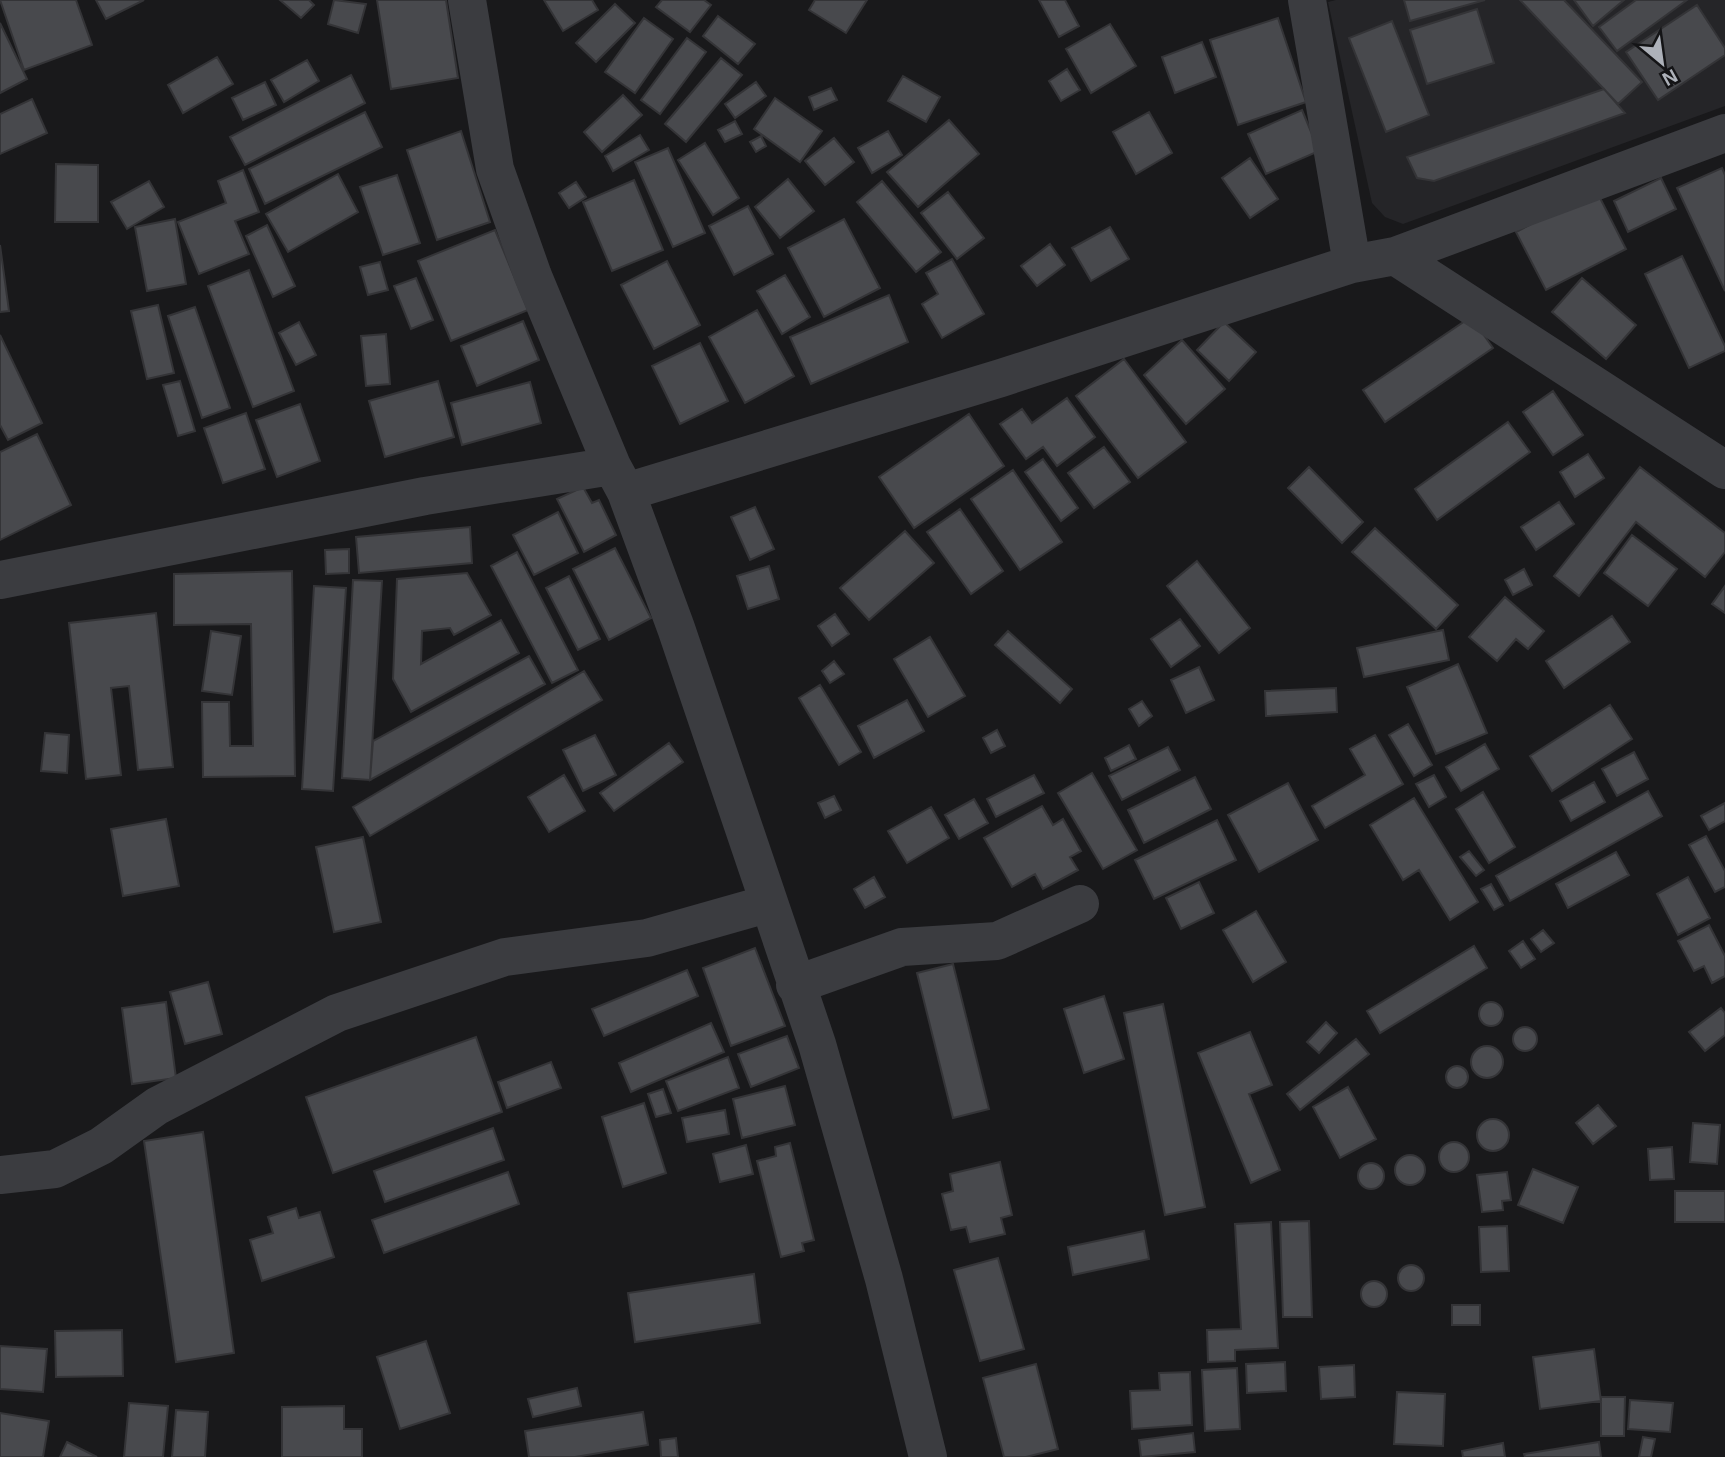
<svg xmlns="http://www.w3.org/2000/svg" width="1725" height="1457" font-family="Helvetica,sans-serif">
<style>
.built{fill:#252528}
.building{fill:#48494d;stroke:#343437;stroke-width:2}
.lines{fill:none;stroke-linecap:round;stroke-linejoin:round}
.minor{stroke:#3b3c40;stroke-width:38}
</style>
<rect width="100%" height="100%" fill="#19191b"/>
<path class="built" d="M1336 0H1725V106L1403 224 1385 217 1372 203 1328 2Z"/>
<path class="building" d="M0 0H76L92 45 24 70Z
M96 0H144L106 19Z
M280 0H309L314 5 301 18Z
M334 0 366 4 358 33 328 24Z
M377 0H446L458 78 391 89Z
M544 0H592L598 10 563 31Z
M662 0H704L711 5 690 32 656 7Z
M815 0H867L846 33 809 10Z
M1039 0H1065L1079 26 1059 37Z
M1404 0H1485L1410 21Z
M1520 0H1564L1642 82 1618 104Z
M1574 0H1624L1593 26Z
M1636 0H1687L1617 51 1599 27Z
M615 4 635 23 596 62 576 43Z
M1697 5 1725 48V55L1658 100 1626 52Z
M1477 9 1494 63 1427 84 1410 30Z
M718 16 755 44 738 64 703 36Z
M644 18 673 39 635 93 605 72Z
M1278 18 1306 102 1238 125 1210 40Z
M1392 21 1429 115 1386 132 1349 38Z
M0 23 27 79 0 93Z
M1110 24 1136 66 1091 93 1066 49Z
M687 38 706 52 660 114 641 100Z
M1202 42 1216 77 1175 93 1162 57Z
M217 57 233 84 183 113 168 85Z
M721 58 742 75 686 142 665 124Z
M307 60 319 81 284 102 271 80Z
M1067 69 1080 90 1061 101 1049 81Z
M351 75 365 103 245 165 230 137Z
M903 76 940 97 926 122 888 101Z
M265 82 276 105 243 120 232 98Z
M756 82 766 96 735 118 725 104Z
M831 88 837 100 814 110 809 97Z
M1604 89 1625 113 1434 181 1417 178 1407 157Z
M623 95 642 115 602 152 584 132Z
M775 98 822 131 800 162 754 129Z
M32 99 47 133 0 154V114Z
M1302 110 1319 151 1266 174 1248 134Z
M365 112 382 147 265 204 249 169Z
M1149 112 1172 153 1136 174 1113 132Z
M949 120 979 154 918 207 887 172Z
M735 121 742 134 725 142 718 130Z
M461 131 490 222 437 240 407 150Z
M888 131 902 155 872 173 858 148Z
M640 135 649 150 613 171 605 156Z
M761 136 766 146 756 152 750 142Z
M834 138 854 162 825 185 805 161Z
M705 143 739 198 713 215 678 160Z
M668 148 705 233 673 247 635 162Z
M1250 158 1278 199 1250 218 1222 178Z
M56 164 98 165V222H55Z
M1722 168 1725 175V291L1677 188Z
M243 170 259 212 235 221 249 254 199 274 178 222 226 203 218 181Z
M338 174 358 212 288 252 266 214Z
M397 175 420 243 383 255 360 187Z
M1661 178 1676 209 1628 232 1614 201Z
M788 179 814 211 780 238 755 207Z
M634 180 663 250 612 271 583 202Z
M149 181 164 207 127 229 111 202Z
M882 181 941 252 916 272 857 202Z
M576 182 586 197 569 208 559 193Z
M1596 190 1626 249 1546 290 1516 232Z
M948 192 984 238 957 259 921 213Z
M748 206 773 254 734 275 709 226Z
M175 219 186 284 147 291 135 227Z
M844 219 880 288 824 317 788 248Z
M267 225 295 286 273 297 246 236Z
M1110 227 1129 259 1091 281 1072 248Z
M495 230 528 310 451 341 418 261Z
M1050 244 1065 265 1037 286 1021 266Z
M0 245 9 311 0 312Z
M1682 256 1725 346V351L1689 368 1645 274Z
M952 259 984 314 942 338 922 304 938 294 926 273Z
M667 261 700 325 654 349 621 285Z
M380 262 388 290 368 295 360 267Z
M249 270 294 391 253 407 208 286Z
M785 275 810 317 782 334 757 291Z
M416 278 433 320 411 329 394 286Z
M1582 278 1636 325 1606 359 1552 312Z
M889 295 908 342 811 384 790 337Z
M158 305 174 373 147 379 131 311Z
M195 307 230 408 202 418 168 316Z
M757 310 794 376 745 403 709 337Z
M1471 317 1493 348 1385 422 1363 390Z
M523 321 539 360 477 386 461 346Z
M299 322 316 355 296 365 279 333Z
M1224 322 1256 352 1229 381 1197 350Z
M386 334 390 384 366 386 361 336Z
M0 335 42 423 8 440 0 425Z
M1182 340 1225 389 1186 424 1144 375Z
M700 343 728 401 680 424 652 366Z
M1124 359 1186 442 1138 478 1076 396Z
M180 381 195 431 178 436 163 385Z
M438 381 454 437 385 457 369 401Z
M530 382 541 423 462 445 451 403Z
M1553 391 1583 435 1553 455 1523 412Z
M1067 398 1095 437 1057 466 1043 447 1026 459 1000 424 1022 409 1032 423Z
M300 404 320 461 277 477 256 420Z
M246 413 265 469 223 483 204 428Z
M969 414 1004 466 914 528 879 477Z
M1508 422 1530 452 1437 520 1415 489Z
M37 434 71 505 0 540V452Z
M1104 447 1130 482 1094 508 1068 473Z
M1588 454 1604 478 1575 497 1560 472Z
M1043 459 1078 508 1061 521 1025 472Z
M1309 467 1363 522 1342 543 1288 488Z
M1640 467 1725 533V552L1705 577 1636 522 1579 596 1554 576Z
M1013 470 1062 542 1020 570 971 499Z
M583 487 592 503 599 500 616 535 584 552 557 499Z
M1559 502 1574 524 1536 550 1521 527Z
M755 507 774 549 750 560 731 517Z
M960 509 1003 571 971 594 927 532Z
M558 512 578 553 534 575 513 535Z
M470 527 472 563 359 573 356 537Z
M1375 528 1458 605 1436 629 1352 552Z
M905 531 934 563 869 620 840 588Z
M1632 535 1677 569 1648 606 1604 573Z
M615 548 651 618 609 640 573 569Z
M349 549V573L326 574 325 550Z
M517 552 578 670 552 683 491 566Z
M1197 561 1250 628 1219 653 1167 586Z
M769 566 779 599 748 609 737 576Z
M1524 569 1532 585 1513 595 1505 580Z
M292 571 295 776 203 777 202 702H229L230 746H253L251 624 174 625V574Z
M467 573 491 615 454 635 450 628 422 631 421 664 501 620 519 653 411 712 393 679 397 579Z
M569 576 600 639 578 650 546 588Z
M353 580 382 581 370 780 342 778Z
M314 586 346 588 333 791 302 789Z
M1725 586V613L1712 604Z
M1505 597 1544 631 1528 649 1516 639 1497 661 1469 637Z
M156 613 173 767 138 770 129 686 111 688 121 775 86 779 69 623Z
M835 614 849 634 832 646 818 626Z
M1612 616 1630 642 1564 688 1546 661Z
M1180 619 1200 646 1171 667 1151 639Z
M1443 630 1449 660 1364 677 1357 648Z
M211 631 241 636 232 695 202 691Z
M1008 631 1072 689 1060 703 995 645Z
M930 637 965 696 928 717 894 659Z
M529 656 545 684 370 780 373 741Z
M834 661 844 674 830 683 822 671Z
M1458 664 1487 733 1436 754 1407 687Z
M1199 667 1214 700 1186 713 1171 680Z
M584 671 602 700 370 836 353 807Z
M820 685 861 752 839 765 799 698Z
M1336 688 1337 712 1266 716 1265 691Z
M907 700 924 731 874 758 858 726Z
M1142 701 1152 716 1139 726 1129 709Z
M1610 705 1632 739 1552 791 1530 756Z
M1408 724 1432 765 1414 776 1389 735Z
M997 730 1005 746 991 753 983 738Z
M45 733 69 735 67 773 41 771Z
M595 735 616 775 583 791 563 750Z
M1375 735 1403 784 1325 828 1312 806 1365 775 1350 749Z
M669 743 683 762 614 811 600 793Z
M1485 744 1499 769 1461 791 1446 767Z
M1129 745 1136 759 1111 771 1105 758Z
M1168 747 1180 770 1122 800 1109 776Z
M1634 752 1648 779 1617 796 1602 769Z
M1092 773 1137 850 1103 869 1058 793Z
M564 775 585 811 549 832 528 797Z
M1034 775 1044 793 996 817 987 799Z
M1434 775 1446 797 1429 807 1416 784Z
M1195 777 1211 809 1144 843 1128 810Z
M1594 782 1605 802 1571 821 1560 801Z
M1288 783 1318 840 1259 872 1228 815Z
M1648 791 1662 816 1510 901 1496 876Z
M1483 792 1515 847 1489 863 1456 809Z
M834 796 841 810 825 818 818 803Z
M1414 798 1478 902 1450 920 1419 870 1403 880 1370 825Z
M974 799 988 823 959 839 945 815Z
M1725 803V821L1709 830 1701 816Z
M1042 806 1053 825 1063 819 1081 851 1070 857 1078 870 1043 889 1035 874 1012 887 984 838Z
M931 807 949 838 907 863 888 831Z
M166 819 179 886 123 896 111 829Z
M1217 820 1236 860 1154 899 1135 860Z
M1706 836 1725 871V887L1715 892 1689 845Z
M363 837 381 922 334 932 316 847Z
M1469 851 1484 870 1476 876 1460 857Z
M1616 852 1629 875 1568 908 1556 884Z
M874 877 885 897 865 908 854 889Z
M1688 877 1710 918 1678 935 1657 894Z
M1199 882 1214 913 1181 929 1166 898Z
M1491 884 1503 905 1494 910 1481 889Z
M1256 911 1286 962 1253 982 1223 930Z
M1709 925 1725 956V976L1712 983 1704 966 1694 971 1678 941Z
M1543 930 1554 943 1541 952 1531 939Z
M1523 941 1535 959 1521 968 1509 951Z
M1474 946 1487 968 1380 1033 1367 1011Z
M755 948 785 1026 731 1046 703 968Z
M953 964 989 1109 953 1118 917 973Z
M687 970 698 996 604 1036 592 1009Z
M208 982 222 1034 185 1044 170 992Z
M1104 996 1124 1059 1084 1073 1064 1009Z
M166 1002 176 1078 132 1084 122 1008Z
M1479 1014a12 12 0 1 1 24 0a12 12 0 1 1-24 0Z
M1163 1004 1205 1207 1165 1215 1124 1013Z
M1721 1008 1725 1013V1035L1705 1051 1689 1032Z
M1326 1022 1337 1033 1319 1053 1307 1042Z
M711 1023 724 1052 631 1092 619 1063Z
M1513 1039a12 12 0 1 1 24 0a12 12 0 1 1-24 0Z
M1250 1032 1272 1085 1249 1094 1280 1170 1251 1183 1198 1053Z
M787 1036 799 1068 751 1087 738 1054Z
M476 1037 502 1112 333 1173 306 1097Z
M1356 1039 1369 1054 1300 1110 1287 1094Z
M1471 1062a16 16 0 1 1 32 0a16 16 0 1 1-32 0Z
M728 1057 739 1088 678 1111 666 1081Z
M551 1062 561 1088 507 1108 498 1082Z
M1446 1077a11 11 0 1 1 22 0a11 11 0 1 1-22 0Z
M785 1086 795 1125 742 1138 733 1099Z
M1348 1087 1376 1139 1340 1158 1313 1107Z
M663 1089 671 1113 656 1117 648 1094Z
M644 1103 666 1173 623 1187 602 1117Z
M1598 1105 1616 1126 1593 1144 1576 1123Z
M725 1110 729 1134 687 1142 682 1118Z
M1477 1135a16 16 0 1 1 32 0a16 16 0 1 1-32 0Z
M1693 1123 1720 1125 1717 1164 1690 1162Z
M493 1128 504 1160 385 1202 374 1171Z
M203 1132 234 1353 176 1362 144 1141Z
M1439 1157a15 15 0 1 1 30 0a15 15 0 1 1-30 0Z
M790 1143 814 1240 802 1243 804 1251 781 1257 757 1161 776 1156 775 1147Z
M746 1145 753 1174 720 1182 713 1154Z
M1672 1147 1674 1179 1650 1180 1648 1149Z
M1395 1170a15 15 0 1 1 30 0a15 15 0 1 1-30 0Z
M1000 1162 1012 1215 1001 1218 1005 1234 970 1242 966 1227 951 1230 942 1194 953 1191 950 1174Z
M1358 1176a13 13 0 1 1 26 0a13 13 0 1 1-26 0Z
M1533 1169 1578 1187 1563 1223 1518 1205Z
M508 1172 519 1204 384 1253 372 1220Z
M1507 1172 1511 1200 1502 1201 1503 1210 1482 1212 1477 1175Z
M1675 1191H1725V1222H1675Z
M296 1208 299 1218 320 1212 334 1257 262 1281 250 1240 273 1233 268 1217Z
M1309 1221 1312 1317H1283L1280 1222Z
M1271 1222 1278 1348 1235 1350V1361L1208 1362 1207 1330 1241 1329 1235 1224Z
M1507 1226 1509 1271 1481 1272 1479 1227Z
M1144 1231 1149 1259 1073 1275 1068 1247Z
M998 1258 1024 1349 980 1361 954 1270Z
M1398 1278a13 13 0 1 1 26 0a13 13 0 1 1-26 0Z
M754 1274 760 1323 635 1342 628 1293Z
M1361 1294a13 13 0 1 1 26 0a13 13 0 1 1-26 0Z
M1452 1305H1480V1325H1452Z
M122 1330 123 1376 56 1377 55 1331Z
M426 1341 450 1413 400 1429 377 1357Z
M0 1346 47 1349 43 1392 0 1389Z
M1594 1349 1601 1401 1540 1409 1533 1357Z
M1285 1362 1286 1391 1247 1393 1246 1364Z
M1036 1364 1058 1449 1026 1457H1004L983 1378Z
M1354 1365 1355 1397 1321 1399 1319 1367Z
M1237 1368 1240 1429 1205 1431 1202 1370Z
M1190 1372 1192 1425 1132 1429 1130 1391 1160 1390 1159 1373Z
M577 1388 581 1406 533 1417 528 1399Z
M1397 1392 1445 1394 1443 1446 1394 1444Z
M1601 1397H1625L1624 1436H1601Z
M1630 1400 1673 1403 1670 1432 1628 1429Z
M129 1403 168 1406 163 1457H124Z
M344 1406V1429H362V1457H282V1407Z
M176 1410 208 1412 205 1457H172Z
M643 1412 648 1445 575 1457H529L525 1431Z
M0 1413 49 1421 43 1457H0Z
M1193 1433 1195 1452 1141 1457 1139 1440Z
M1643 1437 1655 1439 1651 1457H1639Z
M676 1438 678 1457H661L660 1440Z
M67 1442 97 1457H60Z
M1599 1442 1601 1457H1525L1524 1454Z
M1503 1443 1505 1457H1463L1462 1451Z"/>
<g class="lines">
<path class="minor" d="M467 0 495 169 533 276 612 466 626 492 676 628 817 1044 884 1279 928 1457
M1307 0 1352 264
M1395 256 1725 470
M626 492 1001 378 1352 264 1395 256 1725 133
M0 580 425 496 612 466
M795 985 902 947 997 941 1080 904
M0 1175 55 1169 101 1146 157 1106 337 1013 505 957 647 938 767 904"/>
</g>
<g transform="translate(1662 63) rotate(151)" stroke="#141416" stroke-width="5" paint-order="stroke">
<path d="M0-5L12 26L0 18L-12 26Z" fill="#adb1b9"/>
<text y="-10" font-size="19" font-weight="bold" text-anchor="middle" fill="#adb1b9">N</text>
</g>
</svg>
